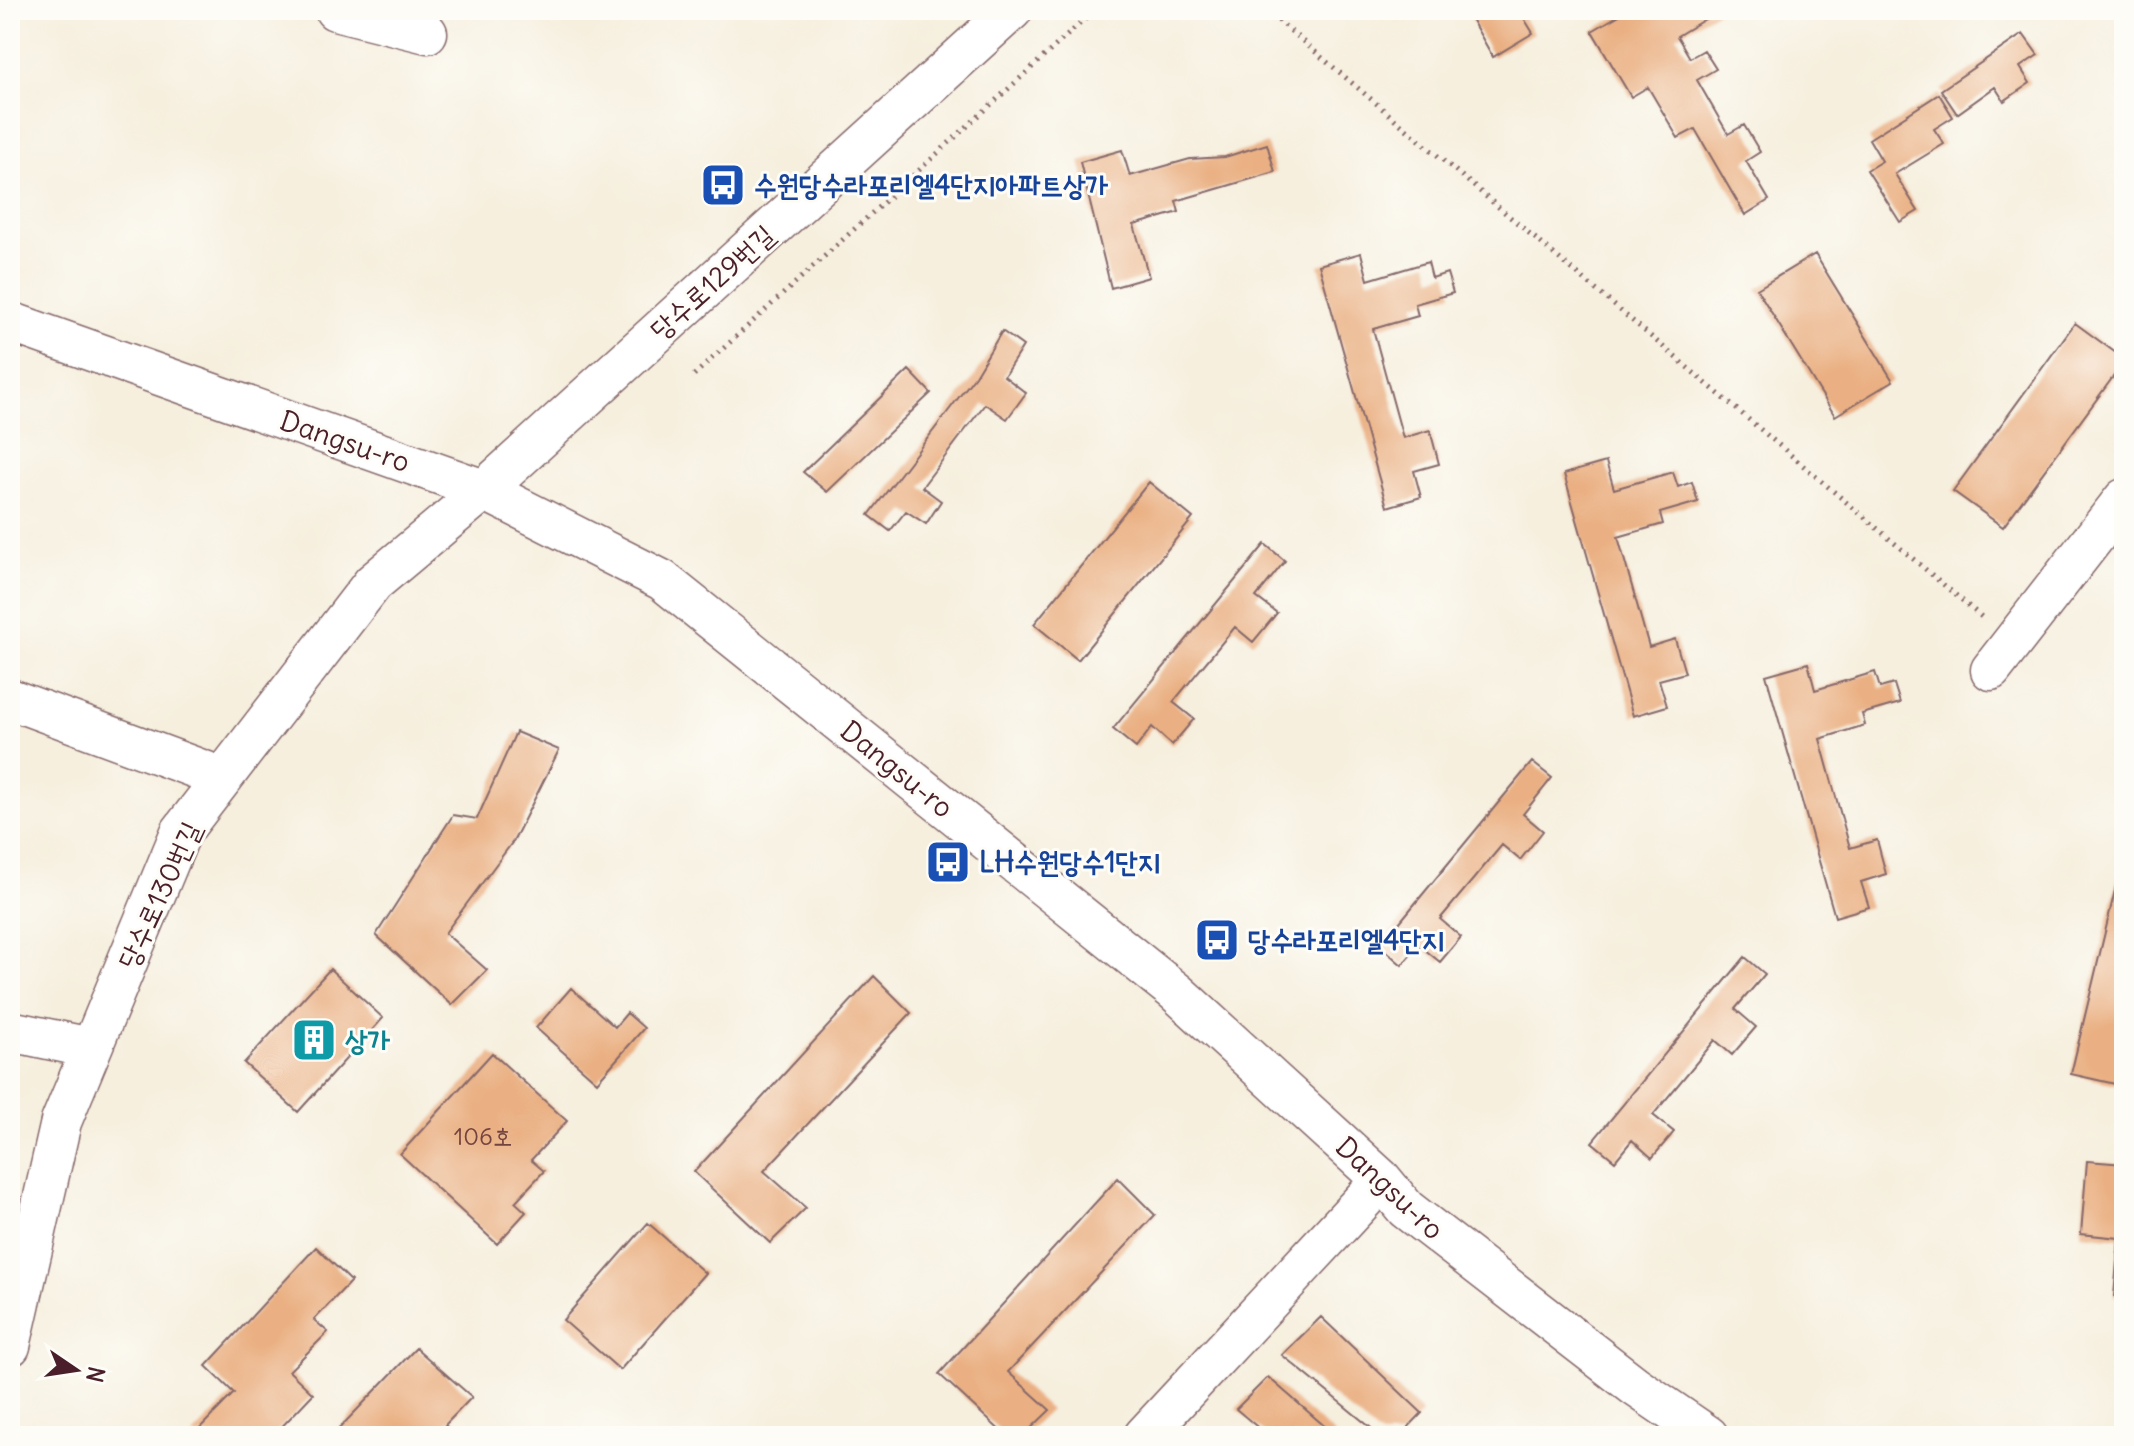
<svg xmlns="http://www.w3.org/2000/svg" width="2134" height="1446" font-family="Delius,'Poor Story',sans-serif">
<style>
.building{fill:#eab083}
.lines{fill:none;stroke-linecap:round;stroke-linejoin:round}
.minor-casing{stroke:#86686a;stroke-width:43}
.path{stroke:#86686a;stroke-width:5;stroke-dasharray:2 6;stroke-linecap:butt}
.minor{stroke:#fff;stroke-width:40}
.labels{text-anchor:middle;stroke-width:6;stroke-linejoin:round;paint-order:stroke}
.number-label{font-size:24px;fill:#724341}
.transit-label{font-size:28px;font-weight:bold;fill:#164399;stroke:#fdfcf7;text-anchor:start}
.street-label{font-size:28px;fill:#4a1f2b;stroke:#fdfcf7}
.culture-label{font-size:28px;font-weight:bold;fill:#0d838f;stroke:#fdfcf7;text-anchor:start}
</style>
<rect width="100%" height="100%" fill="#fdfcf7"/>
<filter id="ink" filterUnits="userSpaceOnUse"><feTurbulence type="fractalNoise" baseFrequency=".0125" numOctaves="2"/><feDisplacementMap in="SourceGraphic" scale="16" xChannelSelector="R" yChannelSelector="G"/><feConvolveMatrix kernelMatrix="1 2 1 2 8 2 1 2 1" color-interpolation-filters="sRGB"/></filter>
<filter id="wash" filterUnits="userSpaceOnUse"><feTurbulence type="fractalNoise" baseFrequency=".006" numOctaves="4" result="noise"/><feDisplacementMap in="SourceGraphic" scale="32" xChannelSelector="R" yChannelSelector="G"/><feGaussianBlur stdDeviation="1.8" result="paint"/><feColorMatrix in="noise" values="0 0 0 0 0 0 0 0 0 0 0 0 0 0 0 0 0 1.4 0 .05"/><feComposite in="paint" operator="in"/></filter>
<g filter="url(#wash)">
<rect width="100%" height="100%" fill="#f6efde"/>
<g id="blocks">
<path class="building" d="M1466 10H1519L1533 33 1493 57Z
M1628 10H1720L1677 36 1690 58 1704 50 1716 69 1697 80 1728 134 1744 125 1760 152 1746 161 1769 200 1745 215 1695 129 1678 138 1648 87 1631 97 1592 31Z
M2023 34 2038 55 2020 67 2030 83 2004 101 1995 87 1957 114 1941 90Z
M1939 94 1953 117 1934 129 1944 144 1895 174 1918 211 1900 222 1867 170 1882 161 1869 139Z
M1267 144 1275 172 1176 201 1179 212 1134 225 1149 277 1111 288 1080 162 1122 150 1130 176 1190 159 1225 157Z
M1361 253 1368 280 1428 262 1432 278 1447 273 1453 293 1415 304 1418 316 1373 329 1403 438 1430 430 1439 464 1414 471 1421 497 1387 507 1319 265Z
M1815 254 1893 381 1835 416 1757 289Z
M2075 323 2124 359V362L2003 527 1953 491Z
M1002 331 1023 346 1004 376 1026 393 1007 419 985 404 922 487 941 501 926 524 906 511 890 531 869 515 975 376Z
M909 370 931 393 827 492 803 472Z
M1606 462 1614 489 1673 472 1678 487 1692 482 1698 502 1660 513 1663 524 1618 537 1649 647 1675 639 1685 673 1659 680 1667 706 1633 716 1564 474Z
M1149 482 1193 518 1078 660 1034 624Z
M1265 544 1285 561 1256 597 1277 613 1253 642 1235 627 1173 702 1194 719 1172 745 1152 727 1136 748 1113 729Z
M1808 663 1815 690 1875 672 1880 688 1894 684 1900 703 1862 714 1865 725 1820 739 1850 848 1877 840 1886 874 1861 882 1869 907 1835 917 1766 675Z
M516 732 559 750 514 840 445 933 487 970 452 1005 376 935 453 815 477 819Z
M1532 762 1552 778 1523 814 1543 831 1520 860 1502 845 1440 919 1461 937 1440 962 1419 945 1402 965 1380 946Z
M2123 857H2124V1086L2071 1074Z
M1745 957 1765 974 1735 1009 1756 1027 1732 1055 1715 1040 1653 1115 1674 1132 1652 1158 1632 1140 1615 1161 1592 1142Z
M330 969 383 1018 298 1112 244 1063Z
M874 976 911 1013 764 1171 806 1208 770 1243 694 1172Z
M571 988 615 1027 627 1013 644 1028 597 1082 536 1028Z
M492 1053 567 1121 531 1160 544 1171 515 1202 526 1212 497 1244 400 1154Z
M2087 1161 2124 1164V1297L2114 1296 2119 1238 2081 1234Z
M1118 1178 1155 1215 1008 1372 1050 1410 1023 1436H1006L939 1374Z
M648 1223 705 1273 620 1370 563 1320Z
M316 1247 351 1281 314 1320 328 1332 289 1371 313 1394 273 1436H192L234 1393 206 1366Z
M1321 1317 1422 1413 1400 1436H1381L1282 1355Z
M416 1348 472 1397 445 1425 457 1436H332Z
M1268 1377 1336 1436H1268L1236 1409Z"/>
</g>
</g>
<g filter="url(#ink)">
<use href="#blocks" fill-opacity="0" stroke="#86686a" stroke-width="2"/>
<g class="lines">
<g class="minor-casing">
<path id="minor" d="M335 10 427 33
M10 322 484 490 662 580 1176 992 1382 1180 1406 1209 1635 1386 1708 1436
M1991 670 2124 499
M10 699 223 778
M10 1031 91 1048
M10 1346 61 1122 181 832 373 583 484 490 1012 10
M1144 1436 1382 1180"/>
</g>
<path class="path" d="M1266 10 1984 619
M694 375 1095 10"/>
<use href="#minor" class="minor"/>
</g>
</g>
<defs>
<g id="bus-square" transform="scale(2.3)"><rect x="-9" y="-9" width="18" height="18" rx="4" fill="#1a4fb4" stroke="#fdfcf7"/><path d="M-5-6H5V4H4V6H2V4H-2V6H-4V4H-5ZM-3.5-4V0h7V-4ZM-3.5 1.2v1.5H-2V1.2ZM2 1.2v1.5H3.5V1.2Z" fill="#fff"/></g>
<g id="building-square" transform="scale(2.3)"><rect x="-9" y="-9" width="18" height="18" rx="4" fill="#0f9aa8" stroke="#fdfcf7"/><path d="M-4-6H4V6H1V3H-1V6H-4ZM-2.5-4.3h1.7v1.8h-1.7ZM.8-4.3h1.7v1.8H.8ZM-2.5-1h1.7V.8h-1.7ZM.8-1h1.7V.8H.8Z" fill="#fff"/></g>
</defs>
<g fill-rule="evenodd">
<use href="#bus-square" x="723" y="185"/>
<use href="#bus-square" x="948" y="862"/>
<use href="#bus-square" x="1217" y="940"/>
<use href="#building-square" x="314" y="1040"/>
</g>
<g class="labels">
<g class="number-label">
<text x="483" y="1145">106호</text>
</g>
<g class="transit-label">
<text x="754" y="195">수원당수라포리엘4단지아파트상가</text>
<text x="979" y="872">LH수원당수1단지</text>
<text x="1248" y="950">당수라포리엘4단지</text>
</g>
<g class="street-label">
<text transform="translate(712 282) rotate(-42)" y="10">당수로129번길</text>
<text transform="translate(345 441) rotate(19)" y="10">Dangsu-ro</text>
<text transform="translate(897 769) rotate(39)" y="10">Dangsu-ro</text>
<text transform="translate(159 895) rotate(-65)" y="10">당수로130번길</text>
<text transform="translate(1390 1188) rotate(43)" y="10">Dangsu-ro</text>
</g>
<g class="culture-label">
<text x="345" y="1050">상가</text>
</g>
</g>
<rect width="2134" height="1446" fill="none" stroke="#fdfcf7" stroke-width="40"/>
<g transform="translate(76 1370) rotate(103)" stroke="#fdfcf7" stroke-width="6" paint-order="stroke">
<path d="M0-6L14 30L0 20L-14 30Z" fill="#4a1f2b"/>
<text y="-12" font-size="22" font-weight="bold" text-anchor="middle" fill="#4a1f2b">N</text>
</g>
</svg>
